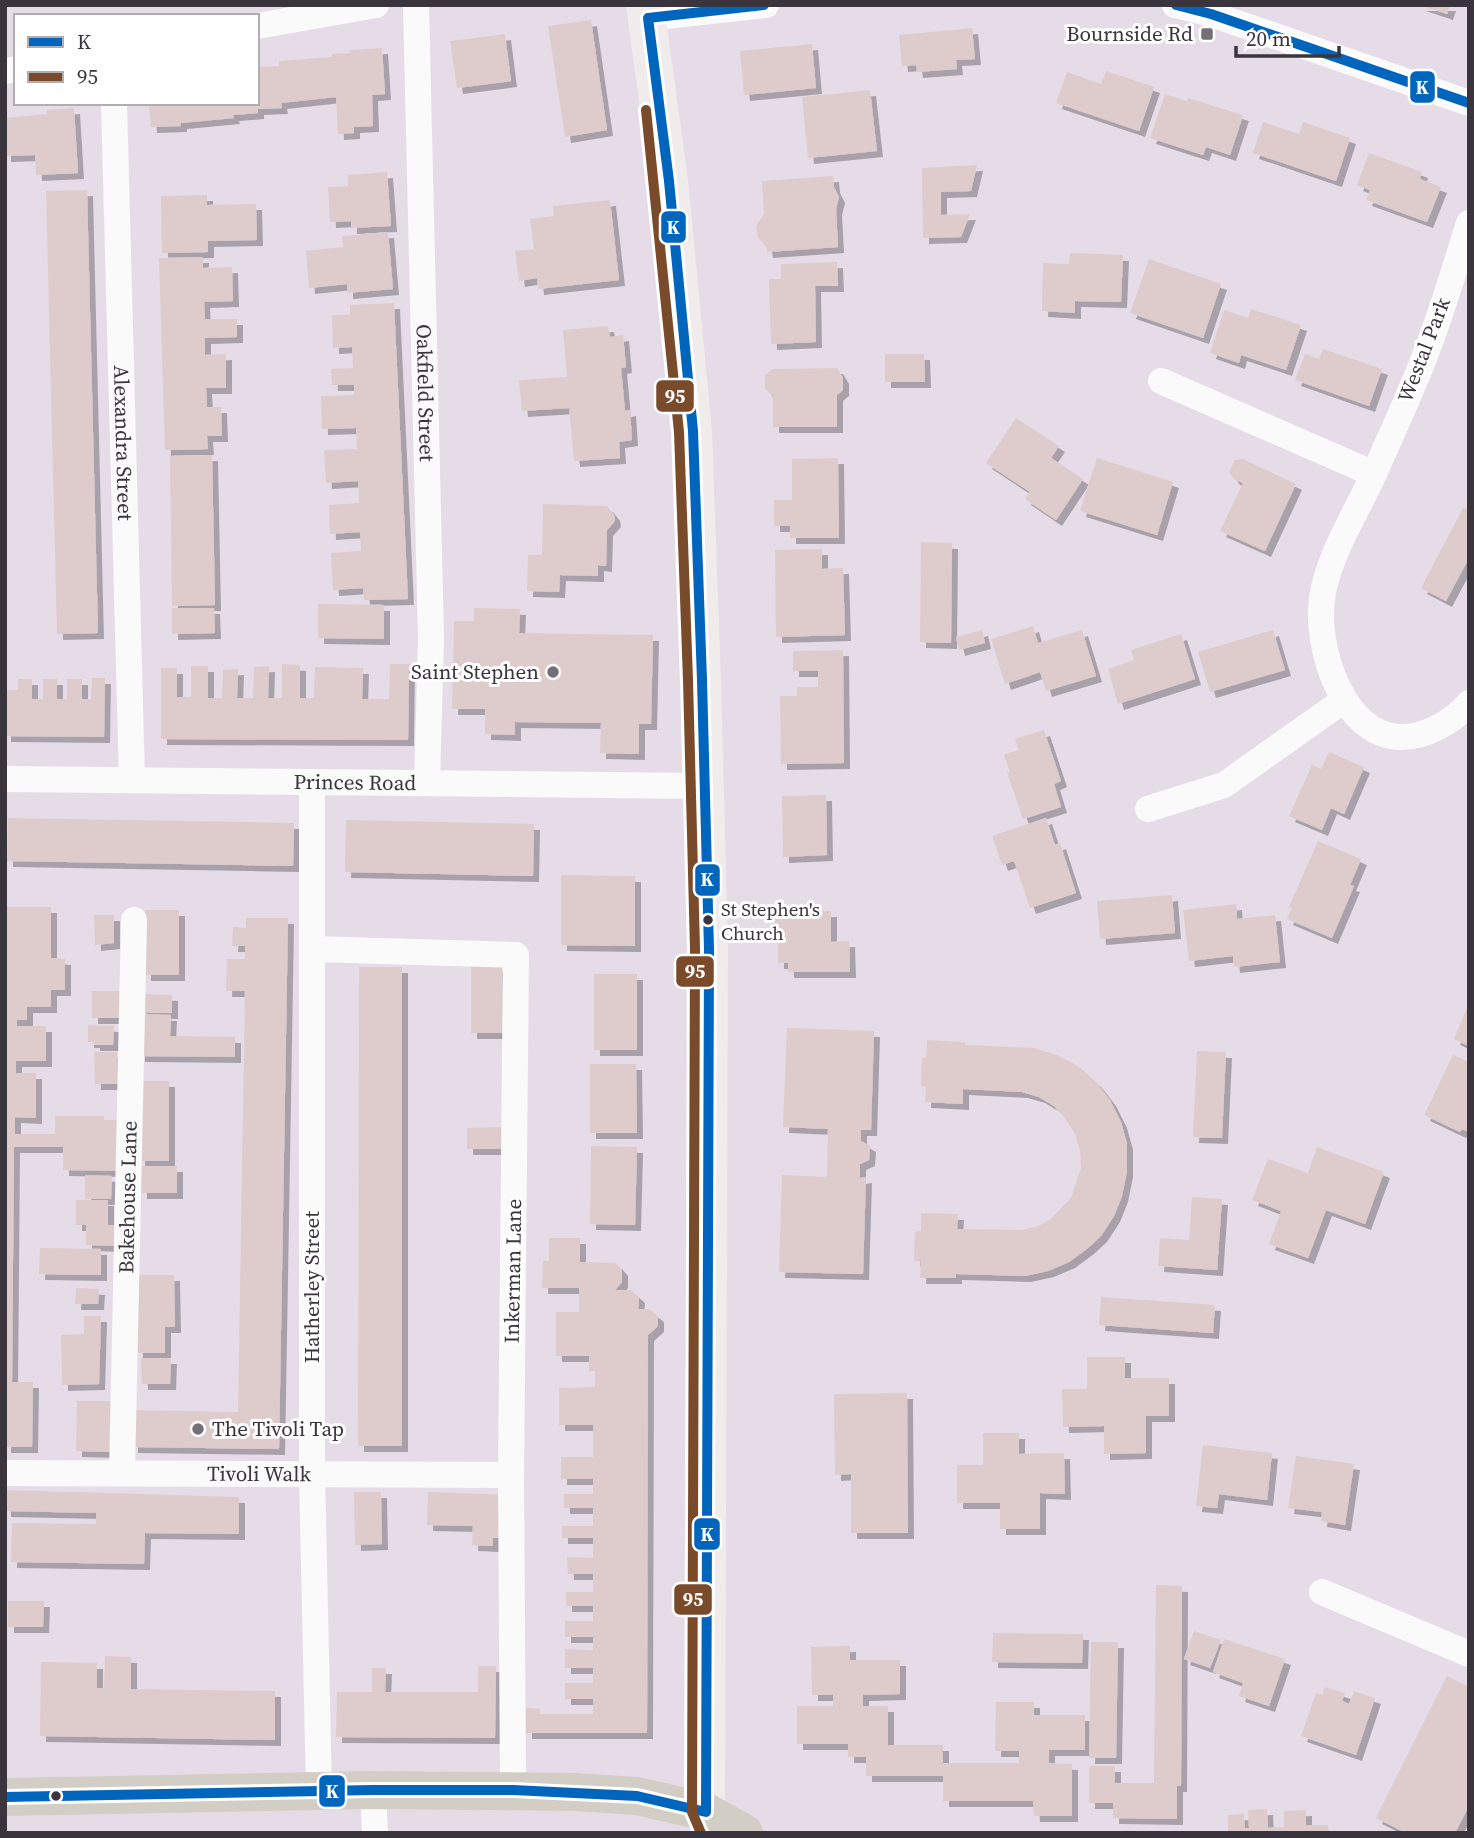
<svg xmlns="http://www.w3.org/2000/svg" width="1474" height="1838" font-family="'Source Serif 4',serif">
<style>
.building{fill:#decccc;filter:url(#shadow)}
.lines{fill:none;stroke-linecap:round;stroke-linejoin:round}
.street{stroke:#fbfafb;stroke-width:26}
.secondary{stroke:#efeceb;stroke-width:38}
.highway{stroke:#d3cec5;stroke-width:38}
.bus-1-casing{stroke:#fff;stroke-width:16}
.bus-2-casing{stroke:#fff;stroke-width:16}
.bus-1{stroke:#0065bd;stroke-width:10}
.bus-2{stroke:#7a4b2a;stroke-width:10}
.poi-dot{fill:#766f78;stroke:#fff;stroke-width:2.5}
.bus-dot{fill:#3a343c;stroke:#fff;stroke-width:2.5}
.labels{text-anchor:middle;stroke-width:6;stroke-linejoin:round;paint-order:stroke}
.bus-label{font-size:19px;fill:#3a343c;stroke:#fff;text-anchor:start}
.poi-label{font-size:21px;fill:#3a343c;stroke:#fff;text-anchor:end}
.street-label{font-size:21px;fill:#3a343c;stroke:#fff}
.line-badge{stroke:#fff;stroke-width:2.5}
.badge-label{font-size:19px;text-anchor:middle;font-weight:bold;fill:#fff}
</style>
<defs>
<filter id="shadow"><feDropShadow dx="6" dy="6" stdDeviation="0" flood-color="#0004"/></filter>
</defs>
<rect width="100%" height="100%" fill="#e5dce7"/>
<path class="building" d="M1420 5H1450L1447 14Z
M591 20 607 130 565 137 548 26Z
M972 28 975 59 956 60 957 69 917 72 916 65 902 66 899 35Z
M505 34 511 81 457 88 450 41Z
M812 44 816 88 744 95 740 51Z
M382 48 385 94 372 95 373 126 354 127V133L338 134 336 97 281 103 282 108 258 109V113L233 115 234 118 181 123V126L151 127 149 103H257V67L279 66V61L332 57V54L350 53 349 50Z
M1106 71 1154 87 1139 131 1056 103 1067 72 1101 84Z
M870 90 877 151 808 158 802 97Z
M1165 94 1187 101 1188 98 1243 115 1230 155 1206 147 1203 155 1150 138Z
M74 108 78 173 36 175 35 155 5 156V118L47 114V110Z
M1263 122 1299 134 1303 122 1350 138 1336 181 1253 153Z
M1369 153 1422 172 1420 179 1441 187 1427 222 1366 200 1370 190 1357 185Z
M977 165 971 191 941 192V215L970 214 961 237 923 238 922 168Z
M387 172 391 226 351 228V221L330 222 328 187 348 186V175Z
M833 176 834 187 839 197 836 209 838 247 767 252 766 246 758 238 756 226 764 214 762 181Z
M87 190 98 633 57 634 46 191Z
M207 195V205L256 204 257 240 208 241V252L162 253 161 196Z
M610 200 619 280 538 289 537 278 519 281 515 251 534 249 530 219 554 216 553 206Z
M388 232 393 289 347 293V284L309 288 306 251 343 247 342 236Z
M1070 253 1123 255 1121 302 1075 301V313L1042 311 1043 263 1069 264Z
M203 257V268L232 267 233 301 204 302 205 319H237V337L205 338V355L226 354V388H206L207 407H221L222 436H207L208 449 165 450 159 258Z
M1149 259 1221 284 1203 338 1130 313Z
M837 262 838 286H815L816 342 771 344 769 279H781V264Z
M394 303 408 599 364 600 363 588 333 590 331 553 361 551 360 532 330 534 329 505 359 503V493L358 481 326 483 324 450 357 449 356 428 322 429 321 396 354 395V385H332L331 369 353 368 352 347 333 348 332 315H350V305Z
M1251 309 1301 325 1286 370 1241 355 1239 363 1210 353 1224 310 1248 318Z
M608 326 610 337 623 335 626 367 621 368 623 389 625 411 630 410 632 440 619 442 620 458 574 461 569 408 522 411 519 380 567 377 563 330Z
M1323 349 1382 369 1369 406 1295 380 1305 354 1319 359Z
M885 354H924L925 382H885Z
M837 368 843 378V390L837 395V427H773V396L765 389V375L773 369Z
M1016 418 1059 446 1051 458 1083 479 1056 520 1025 499 1030 492 986 463Z
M212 455 215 605 172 606 170 456Z
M838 458 839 538H790V526H774V500H792V459Z
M1097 458 1173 482 1157 535 1080 511Z
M1243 459 1296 484 1265 551 1220 531 1243 483 1234 479 1229 472 1235 460Z
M543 504 607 506 614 515 615 521 607 530 606 566 598 565V576L560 575 559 592 527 591 528 555H542Z
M1463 508 1469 510V558L1446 601 1421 588Z
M921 542 952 543 951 643 920 642Z
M822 549V569L843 568 845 635 776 637 775 550Z
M318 604 384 605V639L318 638Z
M172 608H214L215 633 172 634Z
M474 608 520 609 519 633 653 635 651 724H639V754L600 753 601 723 515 722V735L485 734V709H452L454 621H474Z
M1033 626 1038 643 1082 630 1096 676 1046 691 1040 672 1005 684 991 639Z
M982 630 985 643 959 650 956 637Z
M1273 630 1285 670 1210 692 1198 652Z
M1181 634 1195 679 1118 704 1108 669 1134 660 1131 650Z
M843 650 844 763 781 764 780 696H797V687H818V671H793V651Z
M282 664 300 665V698H314L315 667 363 668 362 699H389L390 664H409L408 740 161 739V668H177V697H191V666H208V698H222L223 670 238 669 237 698H253L254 667 269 666 268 698H282Z
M92 678H105L104 737 5 736V690H18V679H32V699H43V679H57V699H67V679H82V699H91Z
M1044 730 1061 781 1054 784 1061 807 1023 819 1007 772H1010L1004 755 1019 750 1015 739Z
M1329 752 1364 767 1344 814 1331 808 1322 830 1289 816 1312 765 1321 769Z
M826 795 827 855 783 857 782 796Z
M8 818 294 823 293 866 7 861Z
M1046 818 1055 845 1060 843 1076 893 1030 908 1014 861 1002 865 992 836Z
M346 820 534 824 533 876 345 872Z
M1318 841 1361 859 1350 885 1354 886 1332 938 1287 919 1292 908 1289 907Z
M561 875 635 876V946L561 945Z
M1172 895 1175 933 1100 939 1097 901Z
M1236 904 1237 919 1275 915 1280 962 1234 967 1233 956 1189 961 1183 910Z
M5 907H51V958L65 959V990H51V1007H27V1020H17V1026H46V1061H16V1073H36V1118L15 1117V1134H55V1116H104V1120H120L116 1171 63 1170V1147H14L12 1382H33L32 1447H5Z
M145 910H179V975H145Z
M831 911V942L849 941 850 972H788V963H778V938L771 932V919L778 912Z
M94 915H114V943L95 945Z
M246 918H288L279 1449 132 1447V1410L238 1412 245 991H226L227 959H245V946H232L233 927 246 928Z
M471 966H502L503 1033H471Z
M359 967H402V1446H358Z
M594 974H637V1050H594Z
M92 991H124V1018H92Z
M141 994 172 995V1013H140Z
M1469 1003V1046L1454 1039Z
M139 1014 171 1015 170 1036 235 1037V1057L139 1056Z
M88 1025 114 1026 113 1045H94V1042H88Z
M787 1028 874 1031 871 1130H861V1141L870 1146 869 1160 860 1164V1178L866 1177 863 1274 779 1272 782 1175 827 1177 828 1129 783 1127Z
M927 1040 965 1042V1045L1034 1048 1057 1055 1078 1066 1096 1082 1110 1100 1121 1122 1127 1144V1171L1122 1196 1114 1216 1101 1236 1088 1248 1069 1262 1048 1271 1025 1276 956 1274V1278H920L921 1261H914L915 1232 921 1231V1213L958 1214 957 1229 1021 1230 1036 1227 1050 1220 1071 1198 1081 1168 1080 1150 1075 1134 1066 1119 1054 1106 1039 1097 1022 1092 963 1089V1104L925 1102 926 1087 921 1086 922 1058 926 1057Z
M1197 1051 1226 1052 1222 1138 1193 1137Z
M94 1052H117L118 1084H95Z
M1453 1055 1469 1062V1132L1462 1129 1460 1132 1424 1115Z
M590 1064H636L637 1133H590Z
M139 1081H169V1161H139Z
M503 1127V1149H467V1128Z
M591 1146 637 1147 635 1225 590 1224Z
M1317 1147 1384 1172 1365 1224 1326 1210 1308 1258 1269 1244 1281 1211 1252 1200 1268 1159 1308 1173Z
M141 1166H177V1193H141Z
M85 1175 112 1176 111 1199H85Z
M1192 1197 1222 1199 1217 1270 1158 1266 1160 1238 1189 1240Z
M76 1200H108V1225H116V1246L86 1245V1225H76Z
M549 1238H580V1262L616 1263 622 1270V1282L615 1290H631L639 1297 638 1309H649L658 1316V1326L648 1335 647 1733H526V1708L540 1709V1714H593V1699H565V1683H593V1668H565V1649L593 1650V1637H565V1621H593V1606H566V1592H593V1574H568L567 1557 593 1558V1538H562V1526H593V1508H564V1494H593V1479H561V1457H593V1425H559V1388L595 1387V1371H589V1356H556V1312H579V1288H542L543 1261H549Z
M40 1248 101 1249V1275L39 1274Z
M136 1275H174L175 1327H165V1353H137Z
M76 1288 99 1289 98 1304H75Z
M1101 1297 1215 1305 1213 1333 1099 1325Z
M84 1316H101L99 1384 62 1385 61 1335 84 1334Z
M1087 1357H1125V1378H1169V1416H1146V1453L1104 1454V1426L1063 1427 1062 1389H1087Z
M141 1358H171L170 1384H142Z
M907 1393 908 1533H851V1474L835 1475 834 1394Z
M77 1401H112L111 1452 76 1451Z
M983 1433H1019V1454L1064 1453 1065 1494 1040 1493V1529H1000V1503H957V1465H983Z
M1203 1445 1272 1453 1267 1500 1219 1494 1217 1508 1196 1506Z
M1296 1456 1354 1464 1345 1525 1321 1521 1322 1512 1288 1508Z
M5 1490 239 1497V1534L145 1533 144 1564 11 1562 12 1523 96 1524V1513L5 1511Z
M354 1492H381L382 1544 355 1545Z
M428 1492 506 1495 504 1538H493V1546L472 1545 473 1526 427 1525Z
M1156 1585 1182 1586 1181 1786H1177V1819L1113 1818V1803H1089V1766H1115V1783H1154Z
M8 1601H44L43 1627H8Z
M1194 1631 1221 1640 1210 1668 1184 1659Z
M993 1633 1083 1634 1082 1663 992 1662Z
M1224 1639 1285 1659 1269 1706 1239 1696 1243 1683 1213 1672Z
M1091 1642H1118L1116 1758H1089Z
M850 1646V1660H900V1694L863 1695V1706H888V1745H943V1763H1019V1751H995L996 1702H1034V1715H1085V1750H1049V1763L1072 1764V1816H1034L1033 1801H943V1776H866V1757H848V1744H797V1706H833V1695H812L811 1647Z
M105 1656 131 1657V1689L275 1691V1740L40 1736 41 1662 97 1663V1688H104Z
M478 1666H496L495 1738 336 1737 337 1692H372V1668H386L385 1692H478Z
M1447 1676 1469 1687V1806L1455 1833H1406L1376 1818Z
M1325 1687 1345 1693 1342 1701 1349 1704 1354 1691 1375 1698 1356 1755 1301 1736 1316 1693 1322 1695Z
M1267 1809 1268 1828 1284 1827V1811L1306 1810V1825H1328L1329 1833H1228V1815L1244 1814 1245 1828H1249L1248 1810Z"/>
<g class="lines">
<g class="street">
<path id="s1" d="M416 5 431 639 427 783"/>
<path d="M1175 5 1211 14 1469 103"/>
<path d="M648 18 766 5"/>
<path d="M257 26 376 5"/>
<path d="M5 71 16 69"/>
<path id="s2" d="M114 103 132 780"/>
<path d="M1469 223C1456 264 1444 305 1429 345 1414 386 1395 426 1377 467 1359 509 1329 552 1322 598 1315 646 1342 735 1400 737 1424 738 1453 722 1469 703"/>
<path d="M1161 381 1374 474"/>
<path id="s3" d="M5 779 704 786"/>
<path d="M312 782V1474L319 1791"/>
<path d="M1148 809 1224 785 1344 700"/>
<path d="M313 949 516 955 511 1475 513 1790"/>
<path id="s4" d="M5 1473 511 1475"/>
<path id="s5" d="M122 1473 134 920"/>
<path d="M1322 1592 1469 1654"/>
<path d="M373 1790 375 1833"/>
</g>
<path class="secondary" d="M645 5 669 181 693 431 702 680 709 949 706 1812"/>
<path class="highway" d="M5 1797 373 1790 574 1792 637 1796 706 1812 744 1833"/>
<g class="bus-1-casing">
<path id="bus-1" d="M1176 5 1211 14 1469 103
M5 1797 373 1790H513L637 1796 706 1812 709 949 702 680 693 431 669 181 648 18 764 5"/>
</g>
<g class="bus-2-casing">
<path id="bus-2" d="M646 110 679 432 688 680 695 949 692 1812 701 1833"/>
</g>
<use href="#bus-1" class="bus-1"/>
<use href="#bus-2" class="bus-2"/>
</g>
<g class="poi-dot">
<rect x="1200" y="27" width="14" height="14" rx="3.5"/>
<circle cx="553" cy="672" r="7"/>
<circle cx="198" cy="1429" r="7"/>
</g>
<g class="bus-dot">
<circle cx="708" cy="920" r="6"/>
<circle cx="56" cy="1796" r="6"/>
</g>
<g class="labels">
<g class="bus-label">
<text x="721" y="916">St Stephen's<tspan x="721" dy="24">Church</tspan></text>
</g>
<g class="poi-label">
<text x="1193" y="41">Bournside Rd</text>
<text x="539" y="679">Saint Stephen</text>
<text x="212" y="1436" text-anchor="start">The Tivoli Tap</text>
</g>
<g class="street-label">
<text transform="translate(1424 350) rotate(-69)" y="7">Westal Park</text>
<text dy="7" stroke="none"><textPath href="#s1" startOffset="388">Oakfield Street</textPath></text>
<text dy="7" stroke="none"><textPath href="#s2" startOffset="340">Alexandra Street</textPath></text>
<text dy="7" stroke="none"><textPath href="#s3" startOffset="350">Princes Road</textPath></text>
<text dy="7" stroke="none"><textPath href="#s5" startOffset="276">Bakehouse Lane</textPath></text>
<text transform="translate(513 1271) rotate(-89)" y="7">Inkerman Lane</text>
<text transform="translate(312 1287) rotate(-90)" y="7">Hatherley Street</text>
<text dy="7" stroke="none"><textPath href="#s4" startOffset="254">Tivoli Walk</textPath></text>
</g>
</g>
<g class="line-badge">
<rect x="1409" y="70" width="27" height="34" rx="7" fill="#0065bd"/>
<rect x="660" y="210" width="27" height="34" rx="7" fill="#0065bd"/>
<rect x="655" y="379" width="40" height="34" rx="7" fill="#7a4b2a"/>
<rect x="694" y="863" width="27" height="34" rx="7" fill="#0065bd"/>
<rect x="675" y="955" width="40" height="33" rx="7" fill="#7a4b2a"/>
<rect x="693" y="1517" width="28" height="34" rx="7" fill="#0065bd"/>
<rect x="673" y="1583" width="40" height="33" rx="7" fill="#7a4b2a"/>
<rect x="318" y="1774" width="28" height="34" rx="7" fill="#0065bd"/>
</g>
<g class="badge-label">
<text x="1422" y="94">K</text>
<text x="673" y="234">K</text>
<text x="675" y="403">95</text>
<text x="707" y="886">K</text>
<text x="695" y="978">95</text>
<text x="707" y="1541">K</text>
<text x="693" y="1606">95</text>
<text x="332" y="1798">K</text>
</g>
<rect width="1474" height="1838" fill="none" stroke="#3a343c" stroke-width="14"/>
<rect x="14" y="14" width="245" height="91" fill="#ffffff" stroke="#b0aeb1" stroke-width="2"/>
<rect x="28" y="37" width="35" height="10" fill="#0065bd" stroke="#b0aeb1" stroke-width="2"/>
<text x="77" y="49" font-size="21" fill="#3a343c">K</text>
<rect x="28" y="72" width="35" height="10" fill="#7a4b2a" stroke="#b0aeb1" stroke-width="2"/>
<text x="77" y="84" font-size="21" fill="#3a343c">95</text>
<path d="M1236 46v10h103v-10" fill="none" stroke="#3a343c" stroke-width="3.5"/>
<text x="1246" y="46" font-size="21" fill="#3a343c" stroke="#ffffff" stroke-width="5" paint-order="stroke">20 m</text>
</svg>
